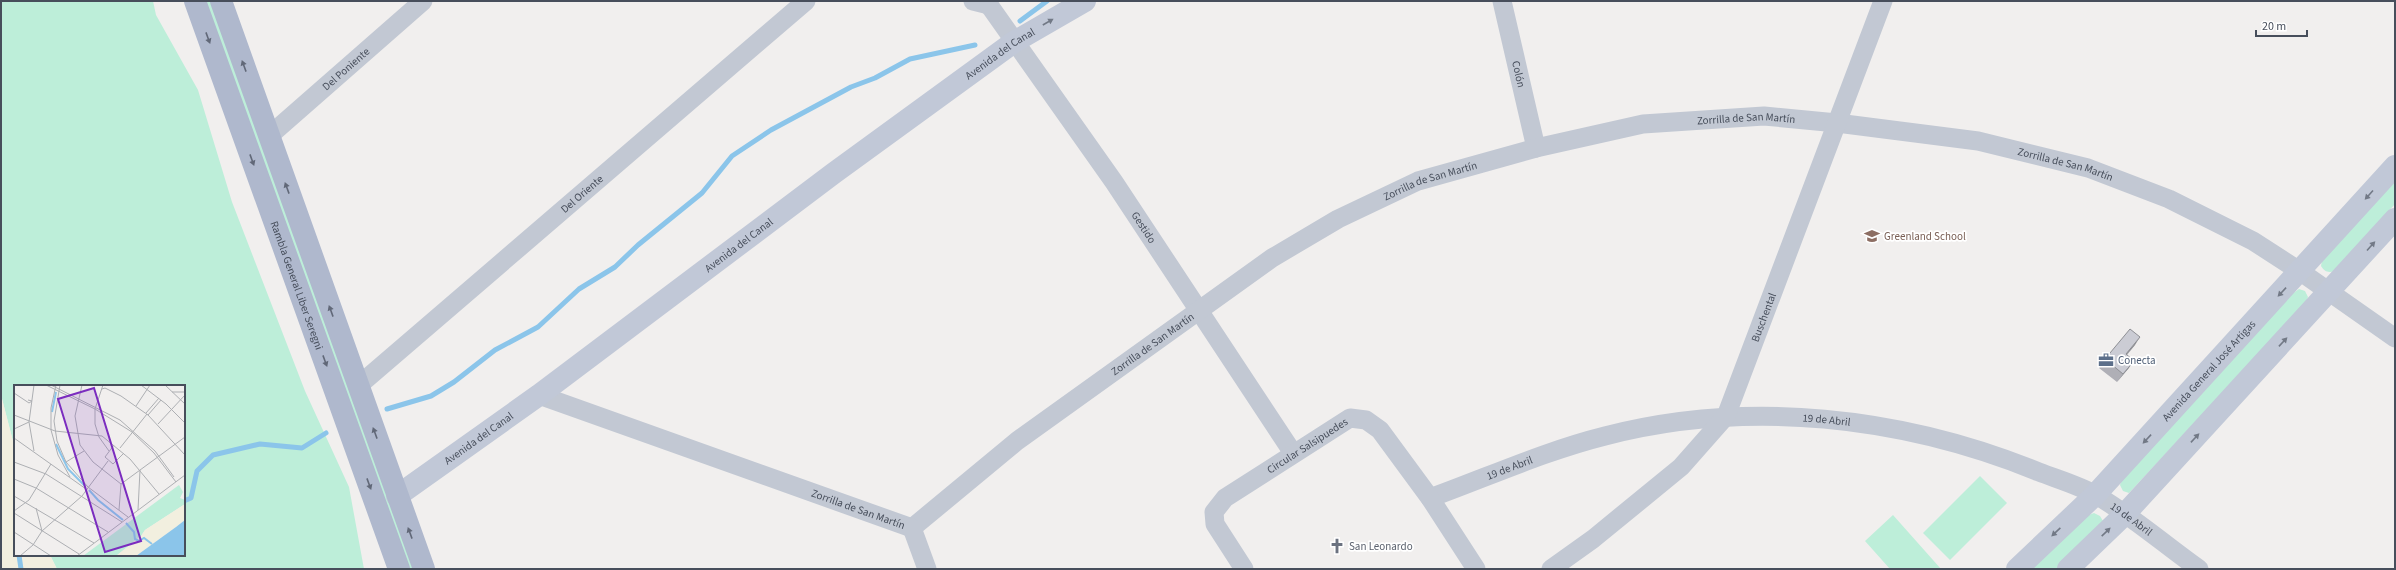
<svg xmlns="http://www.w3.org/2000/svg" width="2396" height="570" font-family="'Source Sans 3',sans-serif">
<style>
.green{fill:#bdeed9}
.sand{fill:#f2efdf}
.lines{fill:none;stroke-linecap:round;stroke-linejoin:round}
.stream{stroke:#8bc5ea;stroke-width:5}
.street{stroke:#c2c8d3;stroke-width:19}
.secondary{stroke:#c1c8d7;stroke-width:22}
.primary{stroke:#afb8cd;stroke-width:22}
.wall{fill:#afafb6}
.shaded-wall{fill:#8e8f94}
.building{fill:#cbccd4;stroke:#8e8f94}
.oneway{fill:#727986}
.oneway2{fill:#616878}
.labels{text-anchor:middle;stroke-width:3.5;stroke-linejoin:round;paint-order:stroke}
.street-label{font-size:11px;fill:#474e5b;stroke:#fff}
.education-label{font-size:11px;fill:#785e54;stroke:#fff;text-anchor:start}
.service-label{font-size:11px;fill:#4e5e75;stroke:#fff;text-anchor:start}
.worship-label{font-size:11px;fill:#5b616d;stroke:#fff;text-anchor:start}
.inset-river{fill:none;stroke:#8bc5ea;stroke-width:2}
.inset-road{fill:none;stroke:#adafb3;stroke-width:1}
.view{fill:#7b2cbf;fill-opacity:0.15;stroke:#7b2cbf;stroke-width:2}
.inset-edge{fill:none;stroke:#474e5b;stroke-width:2}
</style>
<rect width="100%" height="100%" fill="#f1efee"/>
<path class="green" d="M1 1H153L156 15 198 90 232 202 305 391 349 487 364 569H57L50 555H184V386H15V449L1 395Z
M205 1H211L413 569H408Z
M2395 178V204L2335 271C2328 273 2325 272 2321 266L2322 260Z
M2299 289 2305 291 2308 297 2305 304 2129 493 2123 491 2120 485 2122 478 2292 294Z
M1980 476 2007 503 1950 560 1923 533Z
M2094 513 2100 516 2103 521 2058 569H2031L2086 516Z
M1893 515 1941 569H1890L1865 541Z"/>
<path class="sand" d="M1 395 15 449V555H50L57 569H1Z"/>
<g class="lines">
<path class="stream" d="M1020 21 1047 1
M387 409 431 396 454 382 495 350 538 327 579 289 615 267 638 245 702 193 732 156 771 130 851 87 875 78 910 59 975 45
M184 501 191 498 197 471 213 455 260 444 302 448 326 433
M19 555 21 569"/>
<g class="street">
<path d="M973 1 989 5"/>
<path id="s1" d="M1502 1 1536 148"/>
<path id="s2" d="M989 5 1114 182 1293 453"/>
<path id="s3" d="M269 136 423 1"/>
<path id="s4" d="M358 386 806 1"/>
<path id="s5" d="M539 395 912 528"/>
<path id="s6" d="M1430 498C1488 477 1545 451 1605 436 1748 399 1902 416 2039 472 2057 479 2078 485 2096 495 2132 516 2165 545 2199 569"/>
<path id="s7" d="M912 528 1017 441 1272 258 1338 219 1418 181 1536 148 1643 124 1764 116 1837 123 1978 141 2088 168 2169 199 2253 241 2301 272 2395 338"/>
<path d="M912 528 927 569"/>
<path id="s8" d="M1244 569 1215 524 1214 512 1225 498 1350 418 1366 420 1380 430 1430 498 1476 569"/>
<path id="s9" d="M1551 569 1593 539 1681 467 1726 416 1883 1"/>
</g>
<g class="secondary">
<path id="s10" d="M397 496 539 395 834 173 1014 42 1085 1"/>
<path id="s11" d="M2017 569 2095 495 2395 166"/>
<path d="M2068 569 2124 515 2395 219"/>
</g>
<g class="primary">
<path id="s12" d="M195 1 399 569"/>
<path d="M221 1 424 569"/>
</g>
</g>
<path class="wall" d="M2135 345 2127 355 2134 361 2128 369 2117 382 2099 368 2105 359Z"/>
<path class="shaded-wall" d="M2140 337 2135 345 2120 362 2126 354Z
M2134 361 2128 369 2117 382 2123 374Z"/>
<path class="building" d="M2130 329 2140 337 2126 354 2134 361 2123 374 2105 359Z"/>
<defs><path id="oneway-solid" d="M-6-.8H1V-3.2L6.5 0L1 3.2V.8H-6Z"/></defs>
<g class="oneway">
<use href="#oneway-solid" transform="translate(1048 22) rotate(-30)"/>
<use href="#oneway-solid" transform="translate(2369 195) rotate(132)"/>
<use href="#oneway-solid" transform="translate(2371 246) rotate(-48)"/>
<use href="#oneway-solid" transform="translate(2282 292) rotate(133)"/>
<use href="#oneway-solid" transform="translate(2283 342) rotate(-47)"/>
<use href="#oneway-solid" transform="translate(2195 438) rotate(-47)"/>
<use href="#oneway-solid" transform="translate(2147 439) rotate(133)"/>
<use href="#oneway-solid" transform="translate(2056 532) rotate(137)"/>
<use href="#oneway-solid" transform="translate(2106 532) rotate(-44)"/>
</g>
<g class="oneway2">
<use href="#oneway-solid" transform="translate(208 38) rotate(70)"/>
<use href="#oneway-solid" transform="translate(244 66) rotate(-110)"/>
<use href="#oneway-solid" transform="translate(252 160) rotate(70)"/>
<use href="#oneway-solid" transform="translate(287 188) rotate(-110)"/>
<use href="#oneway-solid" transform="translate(331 311) rotate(-110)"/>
<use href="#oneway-solid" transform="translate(325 361) rotate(70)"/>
<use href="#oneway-solid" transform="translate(375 433) rotate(-110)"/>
<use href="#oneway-solid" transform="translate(369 484) rotate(70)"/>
<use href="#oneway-solid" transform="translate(410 533) rotate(-110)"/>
</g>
<defs>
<g id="school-bare" transform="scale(1.2)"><path d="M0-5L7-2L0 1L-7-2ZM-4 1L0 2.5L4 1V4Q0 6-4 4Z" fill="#8d6e63" stroke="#fff" stroke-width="2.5" paint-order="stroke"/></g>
<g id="office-bare" transform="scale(1.2)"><path d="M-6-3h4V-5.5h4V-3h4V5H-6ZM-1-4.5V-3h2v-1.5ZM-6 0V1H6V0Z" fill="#5c6f8a" stroke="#fff" stroke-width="2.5" paint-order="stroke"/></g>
<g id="church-bare" transform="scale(1.2)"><path d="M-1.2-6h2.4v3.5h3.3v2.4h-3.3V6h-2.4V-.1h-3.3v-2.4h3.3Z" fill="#6b7280" stroke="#fff" stroke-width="2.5" paint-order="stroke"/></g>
</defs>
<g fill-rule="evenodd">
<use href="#school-bare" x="1872" y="236"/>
<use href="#office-bare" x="2106" y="360"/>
<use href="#church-bare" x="1337" y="546"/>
</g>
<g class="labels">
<g class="street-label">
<text dy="4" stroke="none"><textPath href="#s10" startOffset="748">Avenida del Canal</textPath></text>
<text dy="4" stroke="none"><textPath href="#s3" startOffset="102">Del Poniente</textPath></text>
<text dy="4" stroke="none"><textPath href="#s1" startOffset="75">Colón</textPath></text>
<text dy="4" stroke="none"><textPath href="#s7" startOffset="951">Zorrilla de San Martín</textPath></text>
<text dy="4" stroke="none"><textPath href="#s7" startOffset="1275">Zorrilla de San Martín</textPath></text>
<text dy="4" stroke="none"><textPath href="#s7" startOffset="627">Zorrilla de San Martín</textPath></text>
<text dy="4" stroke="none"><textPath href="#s4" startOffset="295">Del Oriente</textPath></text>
<text dy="4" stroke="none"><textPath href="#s2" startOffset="271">Gestido</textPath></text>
<text dy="4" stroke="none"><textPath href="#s10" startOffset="424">Avenida del Canal</textPath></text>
<text dy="4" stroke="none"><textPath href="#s12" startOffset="302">Rambla General Liber Seregni</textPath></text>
<text dy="4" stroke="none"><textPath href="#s9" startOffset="339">Buschental</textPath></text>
<text dy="4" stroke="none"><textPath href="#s7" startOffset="303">Zorrilla de San Martín</textPath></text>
<text dy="4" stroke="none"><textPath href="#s11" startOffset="276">Avenida General José Artigas</textPath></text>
<text dy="4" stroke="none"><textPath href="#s6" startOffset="409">19 de Abril</textPath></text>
<text dy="4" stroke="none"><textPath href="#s10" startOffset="100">Avenida del Canal</textPath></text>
<text dy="4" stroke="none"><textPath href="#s8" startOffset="181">Circular Salsipuedes</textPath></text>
<text dy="4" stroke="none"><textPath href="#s6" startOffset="85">19 de Abril</textPath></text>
<text dy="4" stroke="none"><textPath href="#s5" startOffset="339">Zorrilla de San Martín</textPath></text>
<text dy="4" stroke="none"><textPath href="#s6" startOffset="733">19 de Abril</textPath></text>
</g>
<g class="education-label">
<text x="1884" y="240">Greenland School</text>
</g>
<g class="service-label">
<text x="2118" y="364">Conecta</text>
</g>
<g class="worship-label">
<text x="1349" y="550">San Leonardo</text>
</g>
</g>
<g transform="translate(14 385)">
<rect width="171" height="171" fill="#f1efee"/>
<path d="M165 100 169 107 166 113 171 115V119L131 145 127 151 102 171H69Z" fill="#bdeed9"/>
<path d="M171 119V135L162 142 122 171H102L127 151 131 145Z" fill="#f2efdf"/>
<path d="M171 135V171H122L162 142Z" fill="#8bc5ea"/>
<path class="inset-river" d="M38 27 42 7M42 59 54 84 71 101M75 105 84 115 109 135M112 138 120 147 121 154 125 156 130 153 138 159"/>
<path class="inset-road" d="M32 0 81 24 118 47 140 68 162 97M37 0 106 35 141 66 160 92M42 0 37 23V45L44 70 56 92M46 0 40 36 43 56 52 77 74 102 114 132M68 0 61 31 66 60 79 77 107 99M89 0 81 24V39L85 52 95 66M127 0 152 19 171 38M151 0 171 19M88 4 91 3 107 11 134 30 171 70M158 7H171M0 8 15 18 18 16 14 15M122 21 136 0M132 28 145 13M0 30 41 46 88 51 116 74 145 109M134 30 147 15M144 39 171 10M0 44 15 37M0 53 72 104M100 60 91 72 99 79 110 68M106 63 133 29M20 66 15 37 20 0M0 77 32 89 108 137M52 77 70 66M0 94 22 103 94 147M107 99 171 52M0 111 80 158M22 123 28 146M105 125 107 99M124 125 126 85M0 126 15 115 37 79M0 128 65 169M0 147 37 171M6 171 19 160 28 146 68 111 94 76M63 171 171 90"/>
<path class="view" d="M80 3 127 156 91 167 44 14Z"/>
<rect width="171" height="171" class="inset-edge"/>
</g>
<rect width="2396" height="570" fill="none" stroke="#474e5b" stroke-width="4"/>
<path d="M2256 30v6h51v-6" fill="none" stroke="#474e5b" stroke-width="2"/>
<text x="2262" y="30" font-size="12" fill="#474e5b" stroke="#ffffff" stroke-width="3" paint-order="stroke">20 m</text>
</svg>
